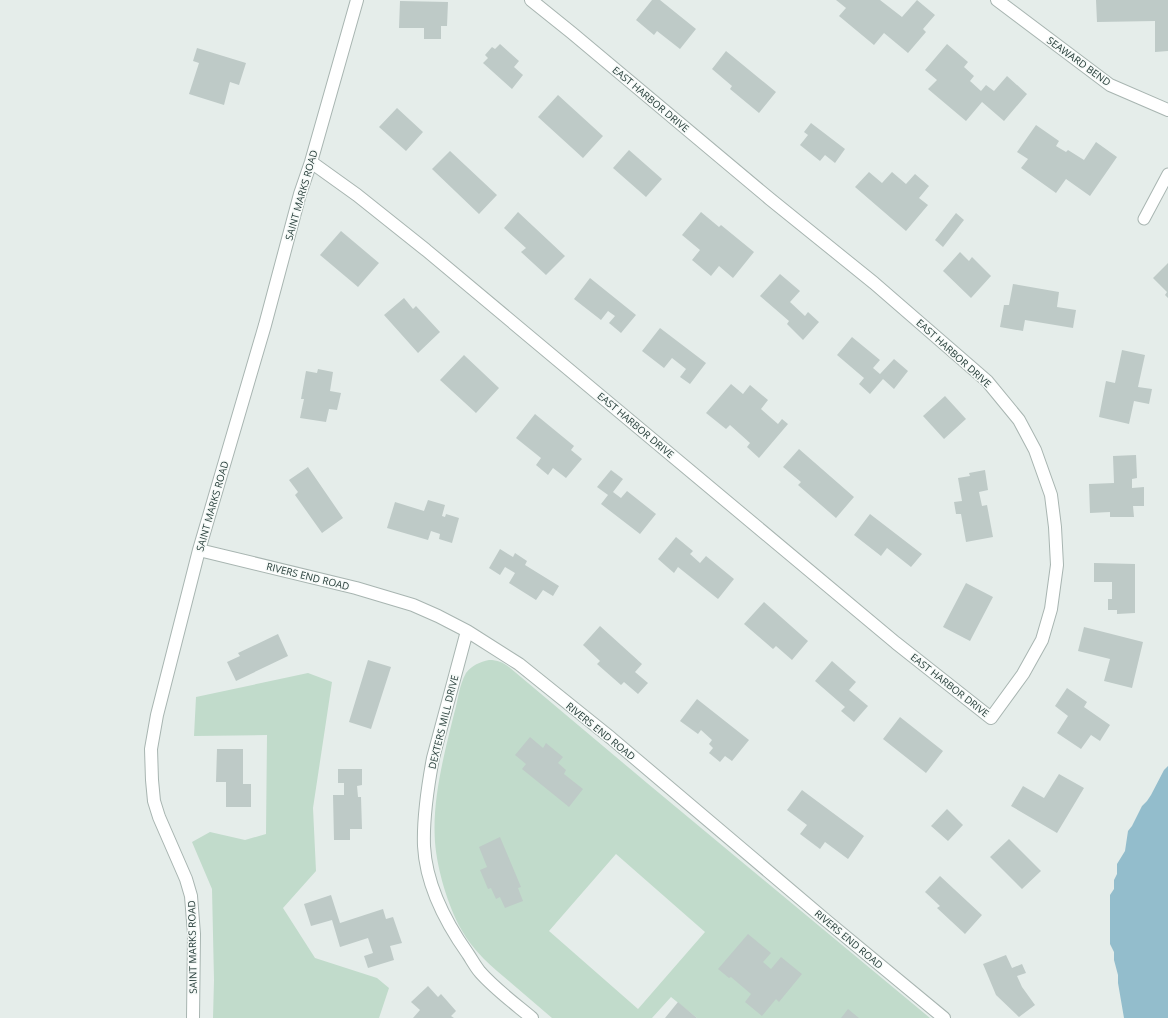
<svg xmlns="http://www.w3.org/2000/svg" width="1168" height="1018" font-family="'Open Sans',sans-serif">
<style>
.green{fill:#c1dbcb;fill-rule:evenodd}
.water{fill:#93bdcc}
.building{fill:#becac7}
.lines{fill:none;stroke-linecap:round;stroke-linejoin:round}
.lane-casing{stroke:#a8b5b1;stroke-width:13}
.street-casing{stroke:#a8b5b1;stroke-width:14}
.lane{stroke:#fff;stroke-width:11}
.street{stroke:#fff;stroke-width:12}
.labels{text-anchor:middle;stroke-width:3;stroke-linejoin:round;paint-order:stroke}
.street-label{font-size:10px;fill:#263d39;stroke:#f6faf8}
</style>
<rect width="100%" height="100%" fill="#e5edea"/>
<path class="green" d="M489 660C498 660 502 662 509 667L647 783 930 1018H697L671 997 652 1018H552C538 1006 524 994 510 982 492 967 473 951 461 929 448 906 437 869 435 842 432 799 444 755 454 714 458 701 459 685 466 673 472 665 480 662 489 660ZM616 854 705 932 638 1009 549 931Z
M308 673 332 682 313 808 316 871 283 908 315 958 377 978 389 988 379 1018H213L214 980 212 889 192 842 210 832 245 840 266 834 267 735 194 736 196 697Z"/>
<path class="water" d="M1168 766V1018H1124L1118 983V975L1114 960V952L1110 944V895L1114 889V880L1117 874V864L1125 851 1128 831 1132 826 1142 806 1147 801 1151 795 1164 770Z"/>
<path class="building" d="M652 0H660L696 29 680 49 657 31 654 35 636 20Z
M836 0H880L902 17 917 0 935 15 923 29 926 32 908 53 884 33 874 45 839 16 846 8Z
M1096 0H1168V51L1155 52V21L1097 22Z
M400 1 448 2 447 26H441V39H424V28H399Z
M500 44 519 61 514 67 523 75 512 89 483 63 488 58 485 55 492 47 495 49Z
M947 44 968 62 964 67 974 76 970 81 981 91 986 85 994 91 1007 76 1027 94 1004 121 982 102 966 121 928 89 937 80 925 70Z
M197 48 246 63 239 85 230 82 224 105 189 94 199 63 193 61Z
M726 51 776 92 759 113 730 89 732 86 712 69Z
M558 95 603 136 583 158 538 117Z
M397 108 423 132 406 151 379 127Z
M811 123 845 149 835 163 825 155 820 161 800 145 808 135 804 132Z
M1036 125 1059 141 1056 146 1066 152 1068 150 1084 160 1096 142 1117 157 1090 196 1066 179 1056 193 1021 168 1028 159 1017 152Z
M629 150 662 179 646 197 613 168Z
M450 151 497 195 479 214 432 169Z
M869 172 882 183 892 172 906 184 915 174 929 186 919 198 928 205 906 231 855 187Z
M518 212 565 256 546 275 521 252 526 248 504 228Z
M701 212 719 227 721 225 754 252 733 278 719 266 711 276 692 260 700 250 682 235Z
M956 213 964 220 943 247 935 240Z
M341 231 379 263 358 287 320 255Z
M960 252 969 261 972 257 991 276 971 298 943 271Z
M1168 263V298L1165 295 1167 292 1153 278Z
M780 274 800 291 790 302 805 316 808 312 819 322 803 340 787 324 789 321 760 296Z
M590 278 636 315 621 333 609 323 615 316 608 311 601 320 574 299Z
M1013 284 1059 292 1057 307 1076 310 1073 328 1025 320 1023 331 1000 327 1004 305H1009Z
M404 298 413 309 416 306 440 332 418 353 384 315Z
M660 328 706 363 690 384 680 377 686 369 672 358 664 368 642 351Z
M852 337 880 360 873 368 880 374 894 359 908 371 894 389 883 379 870 394 859 384 864 378 837 355Z
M1122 350 1145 355 1138 387 1152 389 1149 404 1134 401 1129 424 1099 417 1106 381 1115 383Z
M464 355 499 388 476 413 440 380Z
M318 369 333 372 330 391 341 393 337 410 329 409 326 422 300 418 304 399H301L306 371 317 373Z
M731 384 743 394 750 385 768 400 761 409 778 424 782 419 788 424 759 458 747 447 750 443 730 425 726 429 706 413Z
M945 396 966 419 944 439 923 416Z
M535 414 574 446 571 450 582 459 566 478 553 468 548 475 536 465 541 458 516 438Z
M799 449 854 497 836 518 798 485 801 482 783 467Z
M1136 455 1137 478 1132 479V488L1144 487V506H1133L1134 517H1110V512L1090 513 1089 484 1114 483 1113 456Z
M308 467 343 518 322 533 295 495 298 492 289 480Z
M611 470 623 479 613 492 621 498 627 491 656 514 640 534 601 504 608 495 597 487Z
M985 470 988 490 979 492 982 506 987 505 993 537 966 542 961 514H956L954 502 962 501 958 478 970 476 969 473Z
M428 500 445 505 442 516 445 517 446 514 459 518 452 543 439 539 440 534 431 531 428 540 387 528 395 502 424 511Z
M870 514 922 554 911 567 887 548 881 556 854 535Z
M676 537 693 551 690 554 700 563 706 556 734 579 718 599 678 567 674 573 658 559Z
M500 549 513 557 515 553 527 561 525 565 559 586 553 596 543 590 536 600 509 583 515 573 505 567 500 575 489 568Z
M1094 563 1135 564V613L1117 614V610H1108V599H1112V582H1094Z
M966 583 993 597 970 641 943 627Z
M764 602 808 641 792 660 776 646 773 649 744 624Z
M600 626 642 664 635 672 648 683 638 694 624 682 621 685 597 664 600 661 583 645Z
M1084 627 1143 642 1132 688 1104 681 1110 659 1078 651Z
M278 634 288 656 236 681 227 662 240 656 238 653Z
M368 660 391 667 371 729 349 722Z
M832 661 856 682 849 690 868 706 854 722 841 711 845 707 815 681Z
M1067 688 1087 702 1084 707 1110 725 1100 741 1091 735 1081 749 1057 733 1068 716 1055 706Z
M697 699 749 740 732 761 725 756 720 762 709 753 713 748 709 744 712 740 701 730 698 734 680 721Z
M900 717 943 751 926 773 883 739Z
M530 737 543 748 546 743 563 757 558 763 566 770 564 774 583 789 569 807 522 769 526 764 515 755Z
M217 749H243V784H251V807H226V782H216Z
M338 769H362V785L357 786 358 797H361L362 829H350V840H334L333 795H344V783H338Z
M1059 774 1084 788 1057 833 1011 806 1023 786 1044 798Z
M802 790 864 836 848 859 825 842 820 849 800 834 807 825 787 810Z
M947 809 963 825 948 841 931 826Z
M500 837 521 887 518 888 523 901 505 908 500 897 496 899 491 888 488 889 480 870 487 867 479 847Z
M1009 839 1041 871 1022 889 990 857Z
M940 876 982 915 965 934 937 908 940 906 925 892Z
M331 895 340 923 383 909 386 919 393 917 402 943 390 946 394 960 368 968 364 956 373 953 368 938 340 947 332 920 311 926 304 904Z
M748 934 771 953 763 962 771 969 781 957 802 974 779 1002 776 999 762 1016 745 1002 751 994 731 977 729 978 718 969Z
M1006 955 1012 968 1022 964 1026 973 1017 976 1022 987 1035 1005 1019 1017 996 995 983 964Z
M428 986 438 997 441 994 456 1011 451 1016 454 1018H413L420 1010 411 1002Z
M678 1002 697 1018H665Z
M848 1009 859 1018H841Z"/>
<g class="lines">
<g class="lane-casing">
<path id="lane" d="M1144 219 1168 174"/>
</g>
<g class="street-casing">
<path id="street" d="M997 0 1110 85 1168 110
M311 162 357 195 426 250 896 643 991 718 1023 674 1042 640 1051 609 1057 565 1055 527 1051 495 1035 450 1019 420 987 381 874 283 770 199 572 33 531 0
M199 550 356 588 413 605 438 616 467 631 519 664 611 738 828 922 944 1018
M467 631 433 758C428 785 423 819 424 846 426 884 446 923 468 954 472 960 475 966 480 972 495 989 514 1003 532 1018
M193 1018 194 934 191 896 186 879 159 817 154 801 152 780 151 749 157 715 199 550 265 325 300 194 311 162 357 0"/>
</g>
<use href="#lane" class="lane"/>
<use href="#street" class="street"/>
</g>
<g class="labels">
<g class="street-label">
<text transform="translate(1079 61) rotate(36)" y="4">SEAWARD BEND</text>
<text transform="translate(651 99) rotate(40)" y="4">EAST HARBOR DRIVE</text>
<text transform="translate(301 195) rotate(-74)" y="4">SAINT MARKS ROAD</text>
<text transform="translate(954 353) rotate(42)" y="4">EAST HARBOR DRIVE</text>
<text transform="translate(636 425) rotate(40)" y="4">EAST HARBOR DRIVE</text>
<text transform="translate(212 506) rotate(-74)" y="4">SAINT MARKS ROAD</text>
<text transform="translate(308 576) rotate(14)" y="4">RIVERS END ROAD</text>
<text transform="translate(950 685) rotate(38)" y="4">EAST HARBOR DRIVE</text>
<text transform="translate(443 722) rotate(-76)" y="4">DEXTERS MILL DRIVE</text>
<text transform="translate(601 731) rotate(39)" y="4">RIVERS END ROAD</text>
<text transform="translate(849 939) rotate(40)" y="4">RIVERS END ROAD</text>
<text transform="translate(192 947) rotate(-91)" y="4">SAINT MARKS ROAD</text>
</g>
</g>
</svg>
